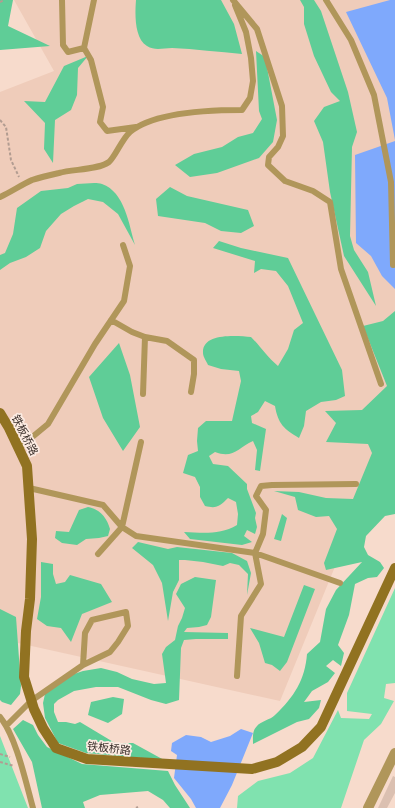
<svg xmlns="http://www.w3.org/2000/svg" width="395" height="808" font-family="'Crimson Pro','Noto Sans SC',serif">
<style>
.built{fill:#efccba}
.green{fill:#80e2af}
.forest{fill:#5fcd97}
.water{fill:#7fa9fc}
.building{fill:#dbc0b1}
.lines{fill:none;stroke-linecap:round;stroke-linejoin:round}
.path{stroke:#b29c91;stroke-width:2;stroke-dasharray:3 2;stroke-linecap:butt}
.lane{stroke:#b0965a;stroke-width:6}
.street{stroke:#b0965a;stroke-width:10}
.secondary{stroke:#917221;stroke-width:10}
.labels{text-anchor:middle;stroke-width:3.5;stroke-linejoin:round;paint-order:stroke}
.street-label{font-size:11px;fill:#3b302b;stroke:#fcebe2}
</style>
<rect width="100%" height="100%" fill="#f7dbcc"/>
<path class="built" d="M14 0H395V420L280 701 0 639V92L54 71Z"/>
<path class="green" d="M395 588V683L386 684 384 698 394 701 381 724 364 740 341 808H237L238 796 258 781 290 773 313 758 338 710 341 718 369 719 372 714 347 711V693Z
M0 736 28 808H0Z"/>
<path class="forest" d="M0 0H13L8 26 50 46 0 50Z
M136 0H221L234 24 242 54C219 52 195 49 172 48 163 48 155 51 147 46 134 38 135 13 136 0Z
M300 0H314L321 11 348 92 357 132 352 147 350 236 354 250 368 272 376 306 344 256 330 192 323 142 314 121 324 107 340 101 331 92 314 56 304 24V7Z
M256 51 265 57 277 120 273 142 259 158 217 173 190 177 175 165 194 154 222 147 238 137 253 133 262 119 259 111Z
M88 56 78 68 77 95 71 110 55 120 53 163 44 149 45 123 24 101 45 102 64 66Z
M77 184C85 184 95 182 102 184 125 192 129 225 135 245L118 214 103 202 88 199 74 206 61 214 46 231 40 248 26 257 10 263 0 270V255L5 253 13 234 17 208 41 191 68 188Z
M170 187 187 196 248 210 254 226 241 233 221 231 205 223 158 216 156 199Z
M219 241 241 248 288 258 342 370 345 396 336 400 321 402 306 411 304 426 299 438C284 429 278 424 275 406L265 401 258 412 251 416 252 423 266 429 260 471 255 470 257 450 253 441C238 448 233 459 215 452L209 456 213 464 228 466 247 484V489L256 513 255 518 257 527 255 534 247 530 244 536 252 542 242 545 190 539 184 532C203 533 220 535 237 525L238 514 236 502 228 498C220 506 217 509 205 506L200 497V487L195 477 183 473 188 455 198 451 197 441 198 428 206 421H232L241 381 239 371 221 369 208 365C207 362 203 357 203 353 202 332 238 336 251 337 261 347 267 357 278 366L288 349 294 330 303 323 288 286 276 271 261 269 254 273 255 261 213 248Z
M395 311V514L385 516 366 536 364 547 368 555 380 562 384 568 377 577 368 578 355 584 349 615 338 645 344 653 341 666 333 660 326 666 335 673 328 682 312 691 304 702 321 700 319 708 309 719 297 722 253 744C253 737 252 731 257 726 261 721 270 720 275 715 294 697 305 680 307 654L320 642 326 609 336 590 362 562 326 570 324 563 337 529 329 516 316 517 298 510 295 497 274 491 299 492 326 498 353 499 372 453 368 444 326 442 336 423 325 411 362 410 387 386 363 326 383 321Z
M119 343 130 375 140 427 123 451 103 418 89 377Z
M88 507C100 509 107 518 110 529L108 536 99 538 86 539 77 545 62 543 55 538 56 531 69 532 79 510Z
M282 514 287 518 281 541 274 539Z
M138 542 168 549 177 547 232 553 247 561 251 573 247 595 248 574 239 565 230 563 223 566 203 562 185 560H179V580L173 592 168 621 162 583 153 565 132 548Z
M41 562 53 564V574L56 584 65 582 70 575 101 584 112 602 82 614 71 642 61 628 47 626 37 619 41 597Z
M195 577 216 580 211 617 207 625 199 627 187 628 184 632 228 633V639H196L184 640 181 648 179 700 166 704 151 700 118 687H96L74 691 58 700 54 704V712L58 722H66L75 724 80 722 115 743H133L164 760 86 753 58 743 45 718 43 703 45 694 59 679 83 671 101 668 117 672 132 679 154 684 166 683 162 654 166 647 175 640 178 626 182 618 185 608 176 594 181 584Z
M304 585 315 589 287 662 280 671 272 665 265 663 259 643 250 628 284 637Z
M0 609 16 617 21 686 20 694 11 705 2 702 0 700Z
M113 697 124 699 122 714 108 723 88 715 91 702Z
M23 720 33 725 38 735 47 747 82 764 168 771 175 785 190 808H170L163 800 148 791 100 795 83 802 85 808H42L32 762 13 729Z"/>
<path class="water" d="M390 0H395V140L387 98 346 12Z
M395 141V289L382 276 371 256 356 243 355 155Z
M241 729 253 733 232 785 220 808H196L191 799 174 778 177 755 171 751 172 743 186 735 201 737 211 742 230 736Z"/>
<path class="building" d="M393 776 395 777V793L387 808H378Z"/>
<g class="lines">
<path class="path" d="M0 2 4 0
M0 120 6 127 11 160 19 177
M0 754 10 757
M0 762 14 766
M136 808 138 807"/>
<path class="lane" d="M62 0 63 45 68 52 84 48
M94 0 84 48 91 60 103 107 100 122 107 131 136 127
M233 0 257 29 282 106 283 136 278 147 269 157 268 165 285 181 313 191 330 202 341 269 381 384
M326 0 351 40 374 95 391 182 393 265
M0 197C11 192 21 185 32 180 41 177 50 175 59 173 73 169 98 170 109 162 115 157 122 139 130 132 154 112 211 110 242 110L250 98 253 81 251 58 246 32 235 5
M111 320 132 332 145 337 167 341 194 360V374L191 392
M143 394 145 337
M19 448 48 424 95 344 124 301 130 266 123 245
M29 488 103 505 122 527 136 536 255 553 263 534 266 510 256 496 261 486 272 485 356 484
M98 554 122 527 141 442
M237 676 241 616 261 584 255 553 340 583
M0 717C16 736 26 783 33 808
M7 725 31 701 83 665 85 633 92 620 126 612 128 626 118 642 110 652 83 665"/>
<path class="street" d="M368 808 395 753"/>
<path class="secondary" d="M0 413 9 428 27 466 32 539 30 599 26 631 24 677 34 709 43 728 56 748 87 759 252 769 277 762 302 747 321 727 395 568"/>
</g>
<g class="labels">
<g class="street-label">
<text transform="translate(25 435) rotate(63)" y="4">铁板桥路</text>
<text transform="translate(109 748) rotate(6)" y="4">铁板桥路</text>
</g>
</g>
</svg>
